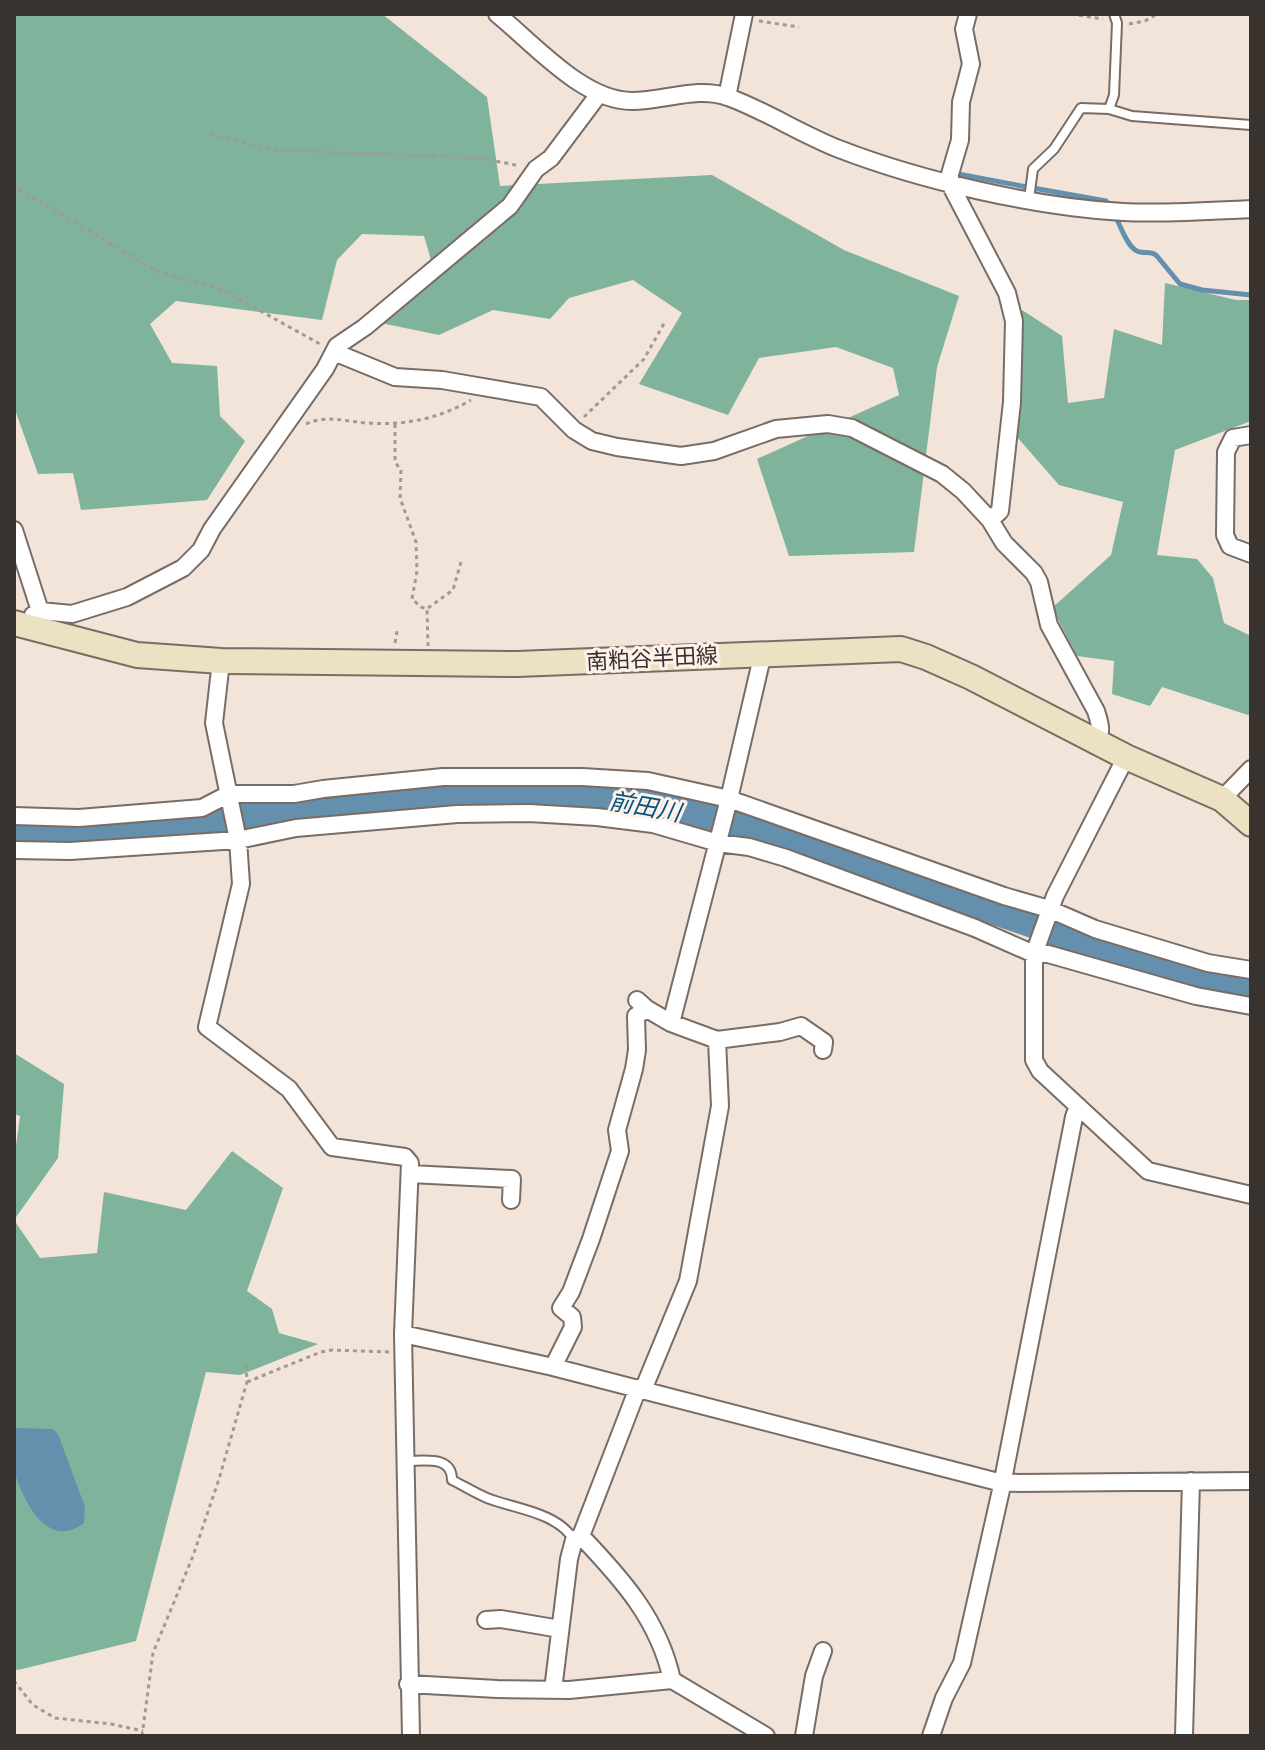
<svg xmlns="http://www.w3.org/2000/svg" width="1265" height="1750" font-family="'DM Sans','Noto Sans JP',sans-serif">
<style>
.forest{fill:#7fb39b}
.water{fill:#6490ad}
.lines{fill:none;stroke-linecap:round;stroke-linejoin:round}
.stream{stroke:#6490ad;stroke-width:5}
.river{stroke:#6490ad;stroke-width:28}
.lane-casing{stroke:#796c64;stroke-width:12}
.street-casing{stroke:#796c64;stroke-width:20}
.secondary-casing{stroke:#796c64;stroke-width:28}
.path{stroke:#a49992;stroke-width:3;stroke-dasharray:4 4;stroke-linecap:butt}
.lane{stroke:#fff;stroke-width:8}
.street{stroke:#fff;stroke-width:16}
.secondary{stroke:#ece1c2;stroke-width:24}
.labels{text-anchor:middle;stroke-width:6;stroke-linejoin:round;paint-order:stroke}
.street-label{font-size:22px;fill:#39332f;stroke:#fef2ea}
.water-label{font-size:24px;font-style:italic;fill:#03557d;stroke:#fef2ea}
</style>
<rect width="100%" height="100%" fill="#f3e4da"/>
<path class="forest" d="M14 14H382L487 97 500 186 712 175 844 250 959 296 937 367 914 552 789 556 757 459 899 395 893 368 836 347 759 358 728 415 639 384 682 313 633 280 569 298 550 319 493 310 439 335 381 323 435 274 424 236 362 234 337 260 322 320 176 301 150 324 172 363 217 366 220 416 245 441 207 500 81 510 73 473 38 474 14 407Z
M1165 283 1236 300H1251V421L1175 450 1157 555 1197 559 1213 578 1224 623 1251 636V716L1162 687 1150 706 1112 694 1114 661 1077 656 1052 608 1111 555 1123 502 1059 485 1017 437 1022 310 1062 336 1068 403 1104 398 1114 329 1162 345Z
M14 1053 64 1084 58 1158 14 1220 40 1258 97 1253 104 1192 186 1210 232 1151 283 1188 247 1291 272 1309 279 1333 318 1344 240 1375 206 1372 136 1641 18 1670 14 1669V1160L20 1116 14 1114Z"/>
<path class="water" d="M14 1428 53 1429 58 1434 85 1507 84 1523C48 1550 25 1504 15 1474 11 1461 14 1442 14 1428Z"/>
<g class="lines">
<path class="stream" d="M958 174 1027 187
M1033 188 1106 201 1108 204
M1118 222C1122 230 1128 247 1137 251 1143 254 1150 251 1156 255L1180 284 1202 290 1251 295"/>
<path class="river" d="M14 833H105L177 828 278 810 460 795 527 794 622 800 698 814 768 832 1139 961 1203 980 1251 988"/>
<g class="lane-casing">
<path id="lane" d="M1109 109 1114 95 1117 23 1114 14
M1029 199 1033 169 1054 149 1081 108 1109 109 1132 116 1251 125
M406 1461C424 1461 452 1455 452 1480 464 1486 475 1493 487 1498 515 1509 557 1512 574 1540"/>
</g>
<g class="street-casing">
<path id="street" d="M497 14C534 44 583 101 632 101 665 101 697 86 728 97 766 111 801 134 839 149 922 181 1035 207 1123 212 1165 214 1209 211 1251 209
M968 14 964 29 971 64 961 102 960 140 950 174V184L1007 293 1014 321 1012 402 1000 511 990 520
M727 97 744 14
M334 352 395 377 442 380 541 397 574 430 592 441 617 447 681 456 714 451 776 429 828 424 852 428 942 474 963 491 990 520 1004 543 1034 573 1039 582 1049 625 1096 711C1099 721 1103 731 1097 740
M1251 435 1233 438 1226 452 1225 535 1230 546 1251 554
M14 530 40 611 33 615
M40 611 72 614 127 597 183 568 201 550 212 529 325 369 337 346 365 327 510 206 536 169 551 158 599 94
M221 661 214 723 238 840 241 884 207 1027 289 1089 332 1147 405 1157 410 1163 403 1334 411 1736
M1126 757 1055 896 1034 954V1060L1040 1071 1148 1171 1251 1195
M1222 799 1251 769
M14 816 79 818 202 808 229 794H294L323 789 443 777H582L648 781 729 799 1004 896 1049 909 1095 929 1208 963 1251 970
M14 850 70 851 238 840 296 828 457 814 529 813 597 817 653 824 718 843 749 847 786 858 975 928 1034 954H1048L1196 996 1251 1006
M637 1000 647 1009 671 1023
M647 1009 636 1016 637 1050 634 1069 617 1130 620 1151 591 1239 571 1292 561 1308 572 1317 573 1327 553 1367 1002 1483 1251 1481
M717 1040 671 1023 729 799 763 653
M410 1174 512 1179 511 1200
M403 1334 553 1367
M643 1390 688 1281 720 1106 717 1040 780 1032 801 1026 824 1042 823 1050
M581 1536C622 1579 659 1620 672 1680
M486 1620 501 1619 560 1629
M408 1684 497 1689 569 1690 672 1680 766 1736
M553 1690 569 1559 574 1540 581 1536 638 1388
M804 1736 814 1676 823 1651
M931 1736 944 1698 962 1663 1001 1490 1074 1117 1078 1106
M1184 1736 1191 1481"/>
</g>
<g class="secondary-casing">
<path id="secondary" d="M14 623 137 655 221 661 517 664 901 649 926 657 971 677 1126 757 1222 799 1251 824"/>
</g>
<path class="path" d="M1071 14 1103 19
M759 21 799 27
M1129 24 1145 21 1157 14
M211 134 272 150 481 158 520 166
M14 183 18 189 158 272 219 288 320 344
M584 417 644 359 666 320
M306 424C328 414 345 422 368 423 404 426 441 418 471 400
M395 424V462L401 470 400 498 416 542 417 571 412 599 421 607 427 609 428 646
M428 608 453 590 461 562
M395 643 397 631
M247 1382 321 1352 332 1350 389 1352
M14 1681 33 1705 55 1718 111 1724 143 1731
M142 1736 153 1653 193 1556 219 1479 247 1382 246 1364"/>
<use href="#lane" class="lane"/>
<use href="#street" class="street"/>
<use href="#secondary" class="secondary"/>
</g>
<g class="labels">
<g class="street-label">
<text transform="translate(652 658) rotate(-3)" y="8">南粕谷半田線</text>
</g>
<g class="water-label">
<text transform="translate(645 807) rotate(10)" y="8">前田川</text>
</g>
</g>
<rect width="1265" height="1750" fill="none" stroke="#39332f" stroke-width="32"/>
</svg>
